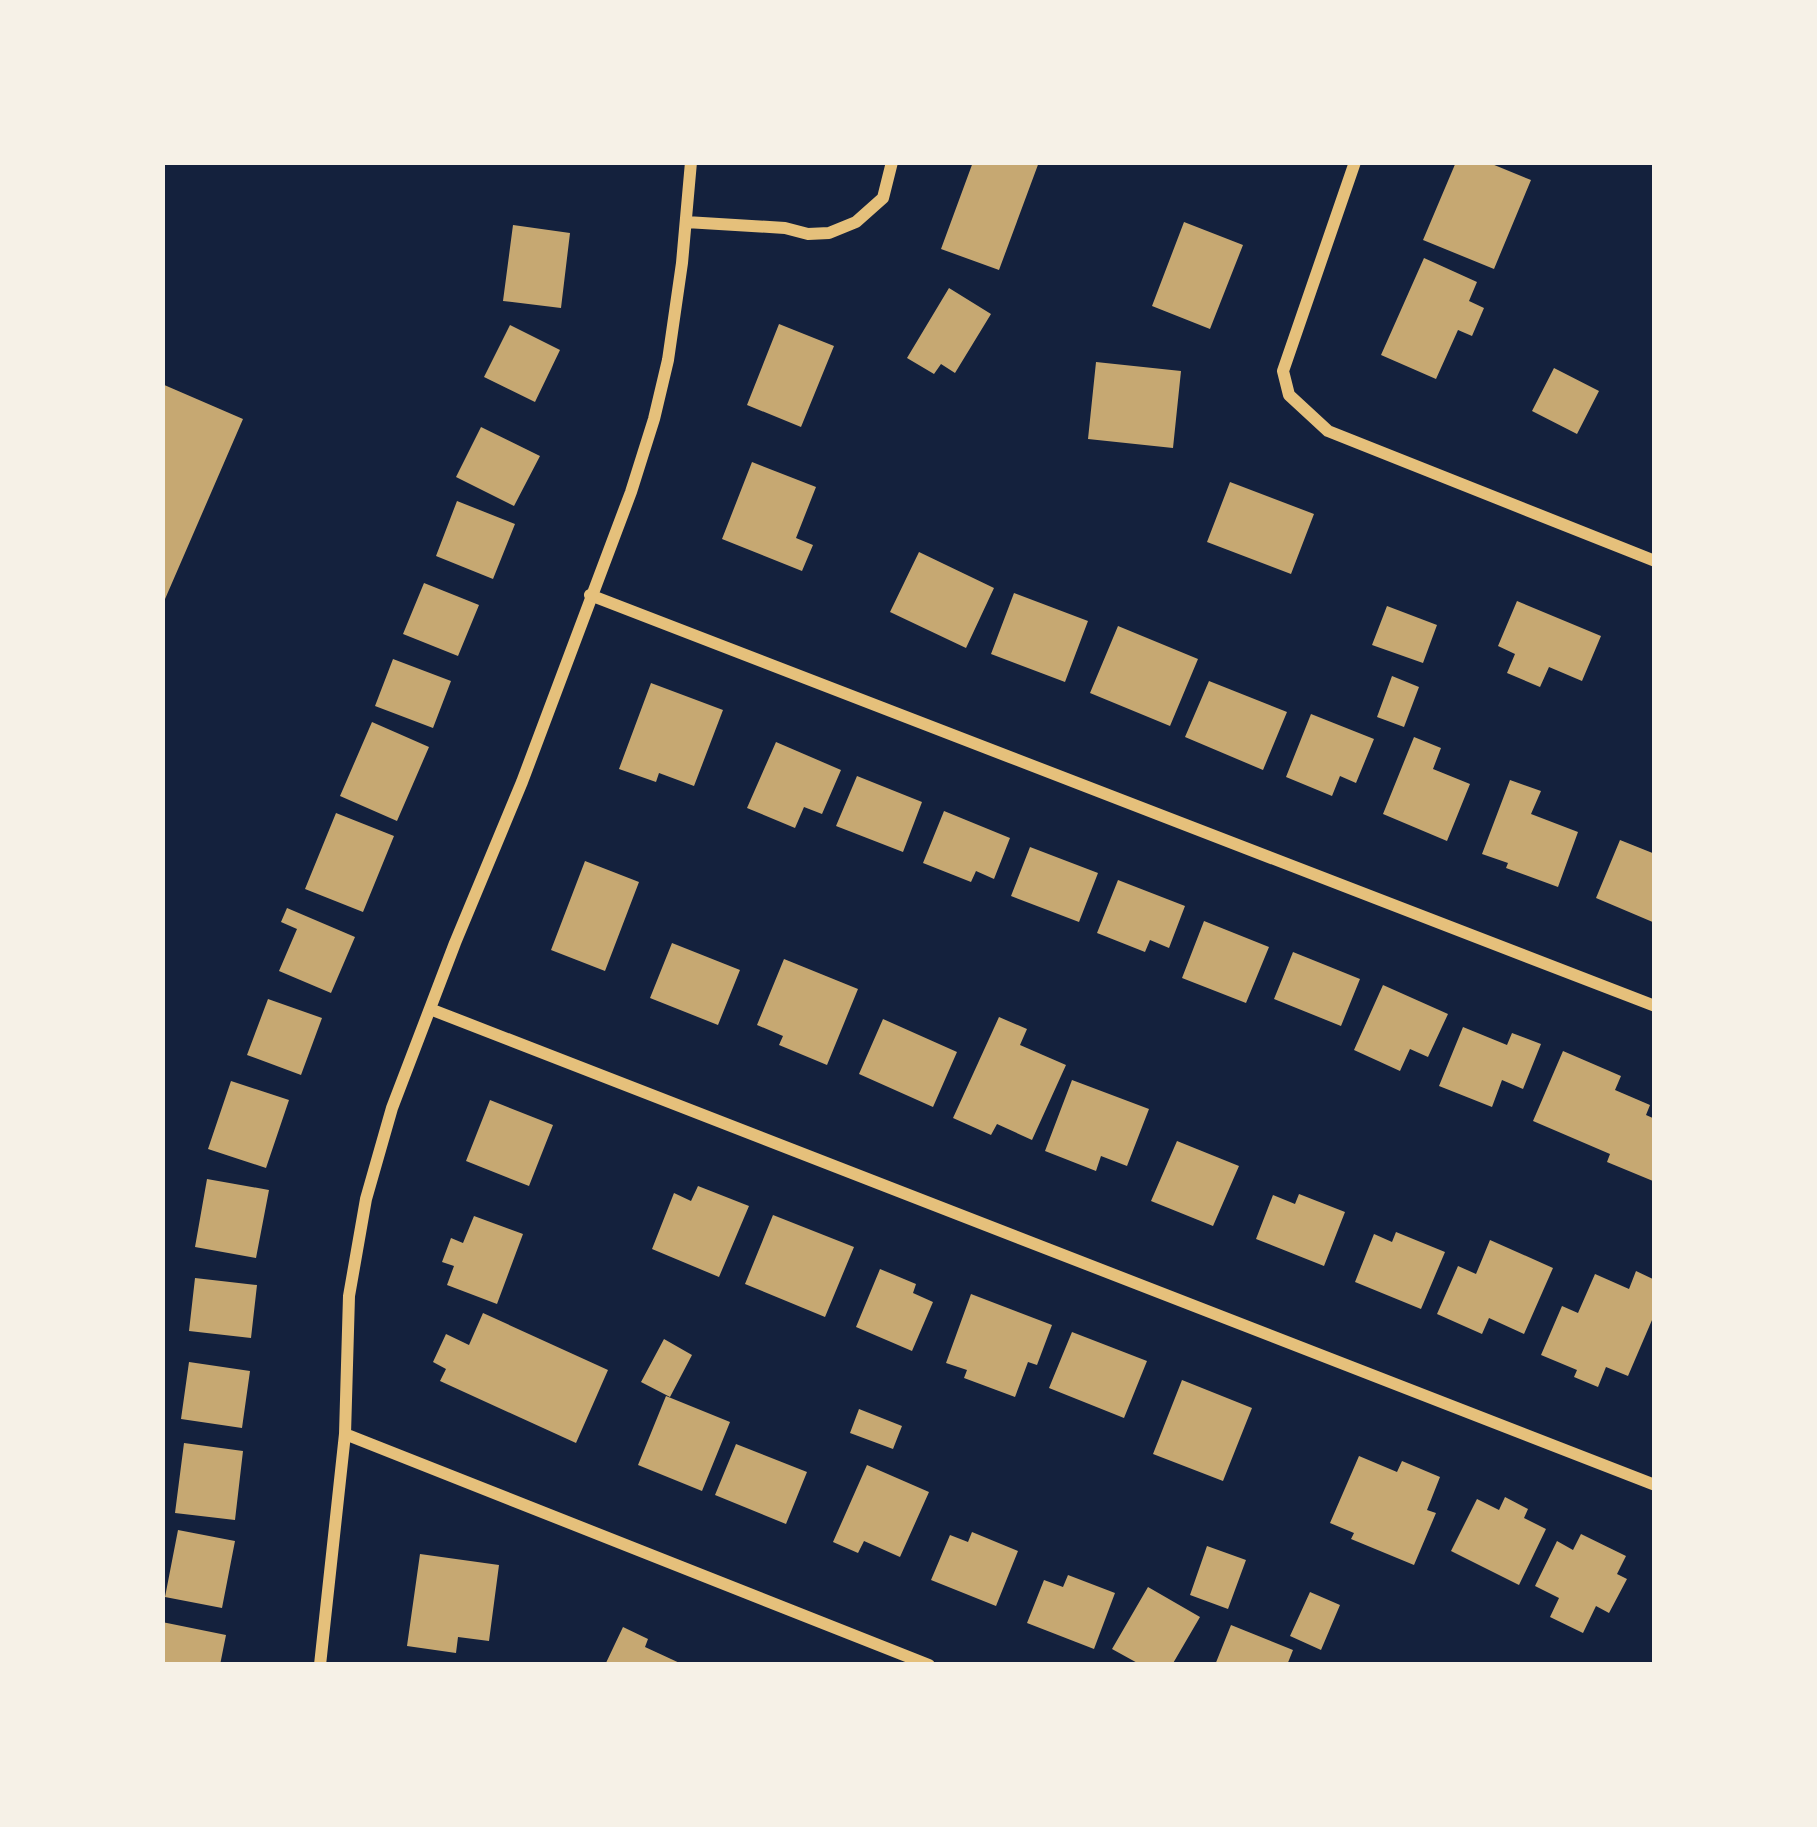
<svg xmlns="http://www.w3.org/2000/svg" width="1817" height="1827" font-family="Ubuntu,sans-serif">
<style>
.building{fill:#c6a872}
.lines{fill:none;stroke-linecap:round;stroke-linejoin:round}
.minor{stroke:#e5c07b;stroke-width:12}
</style>
<rect width="100%" height="100%" fill="#14213d"/>
<path class="building" d="M973 162H1039L999 270 941 249Z
M1456 162H1487L1531 180 1494 269 1423 240Z
M1184 222 1243 245 1210 329 1152 306Z
M513 225 570 233 561 308 503 301Z
M1424 258 1477 282 1469 301 1484 308 1472 336 1458 330 1436 379 1381 355Z
M949 288 991 314 955 373 941 364 934 374 907 358Z
M779 324 834 346 801 427 747 405Z
M510 325 560 350 535 402 484 377Z
M1096 362 1181 371 1173 448 1088 439Z
M1554 368 1599 391 1577 434 1532 411Z
M162 384 243 419 162 606Z
M481 427 540 456 514 506 456 477Z
M752 462 816 487 796 538 813 545 802 571 722 539Z
M1230 482 1314 514 1291 574 1207 542Z
M457 501 515 524 493 579 436 556Z
M919 552 994 588 966 648 890 612Z
M424 583 479 605 458 656 403 634Z
M1014 593 1088 621 1065 682 991 654Z
M1517 601 1601 636 1582 681 1549 667 1540 687 1507 673 1515 654 1498 646Z
M1387 606 1437 625 1423 663 1372 645Z
M1118 626 1198 659 1170 726 1090 693Z
M393 659 451 681 433 728 375 706Z
M1392 676 1419 687 1404 727 1377 717Z
M1209 681 1287 712 1263 770 1185 737Z
M651 683 723 710 694 786 659 773 656 782 619 769Z
M1311 714 1374 739 1356 783 1340 776 1332 796 1286 777Z
M372 722 429 747 397 821 340 796Z
M1414 737 1441 748 1433 769 1470 784 1447 841 1383 814Z
M776 742 841 770 822 814 804 807 795 828 747 808Z
M857 776 922 802 903 852 836 826Z
M1510 780 1541 791 1531 814 1578 832 1558 887 1506 868 1508 863 1482 854Z
M944 811 1010 838 994 879 976 871 971 882 923 863Z
M336 813 394 836 363 912 305 889Z
M1620 840 1655 854V923L1596 898Z
M1030 847 1098 873 1079 922 1011 896Z
M585 861 639 882 605 971 551 950Z
M1118 880 1185 906 1169 948 1150 940 1145 952 1097 933Z
M287 908 355 937 331 993 279 971 297 929 281 922Z
M1204 921 1269 947 1246 1003 1182 978Z
M672 943 740 970 718 1025 650 998Z
M1293 952 1360 979 1341 1026 1274 999Z
M784 959 858 989 827 1065 779 1045 783 1036 757 1025Z
M1383 985 1448 1014 1428 1057 1410 1049 1400 1071 1354 1050Z
M268 999 322 1018 301 1075 247 1055Z
M999 1017 1027 1029 1020 1045 1066 1065 1032 1140 997 1124 991 1135 953 1118Z
M883 1019 957 1052 933 1107 859 1074Z
M1463 1027 1507 1045 1512 1033 1541 1044 1523 1089 1502 1080 1492 1107 1439 1086Z
M1563 1051 1621 1076 1615 1090 1650 1105 1646 1115 1655 1119V1176L1653 1181 1607 1162 1610 1154 1533 1121Z
M1072 1080 1149 1109 1127 1166 1101 1156 1096 1171 1045 1151Z
M231 1081 289 1100 266 1168 208 1149Z
M490 1100 553 1125 529 1186 466 1161Z
M1177 1141 1239 1166 1213 1226 1151 1201Z
M207 1179 269 1190 256 1258 195 1247Z
M698 1186 749 1206 719 1277 652 1249 674 1193 691 1201Z
M1299 1194 1345 1212 1324 1266 1256 1239 1273 1195 1295 1204Z
M773 1215 854 1247 825 1317 745 1284Z
M474 1216 523 1234 497 1304 447 1285 454 1266 442 1262 451 1238 463 1243Z
M1396 1232 1445 1252 1421 1309 1355 1282 1374 1234 1392 1242Z
M1490 1240 1553 1268 1524 1334 1489 1318 1482 1334 1437 1314 1458 1266 1476 1274Z
M880 1269 916 1284 913 1293 933 1302 912 1351 856 1327Z
M1636 1271 1655 1280V1313L1628 1376 1606 1367 1598 1387 1574 1377 1577 1370 1541 1355 1562 1306 1578 1313 1595 1274 1629 1289Z
M195 1278 257 1285 251 1338 189 1331Z
M971 1294 1052 1325 1037 1365 1028 1362 1015 1397 964 1378 967 1370 946 1363Z
M483 1313 608 1370 576 1443 440 1381 446 1369 433 1362 446 1334 469 1345Z
M1072 1332 1147 1361 1124 1418 1049 1388Z
M664 1339 692 1355 670 1397 641 1382Z
M189 1362 250 1371 242 1428 181 1419Z
M1182 1380 1252 1408 1223 1481 1153 1454Z
M666 1396 730 1422 702 1491 638 1465Z
M859 1409 902 1426 893 1449 850 1433Z
M184 1443 243 1451 235 1520 175 1513Z
M736 1444 807 1472 786 1524 715 1495Z
M1359 1456 1397 1472 1402 1461 1440 1477 1427 1510 1436 1513 1414 1565 1351 1539 1354 1533 1330 1523Z
M867 1465 929 1492 900 1557 864 1541 858 1553 833 1542Z
M1505 1497 1528 1509 1524 1518 1546 1529 1519 1585 1451 1551 1477 1499 1499 1510Z
M178 1530 235 1541 222 1608 165 1597Z
M972 1532 1018 1551 996 1606 931 1580 950 1535 968 1542Z
M1581 1534 1626 1556 1617 1574 1627 1579 1609 1613 1596 1606 1583 1633 1550 1617 1559 1598 1535 1586 1557 1541 1573 1550Z
M1207 1546 1246 1560 1228 1609 1190 1595Z
M420 1554 499 1565 489 1641 458 1637 456 1653 407 1646Z
M1068 1575 1115 1593 1094 1649 1027 1623 1044 1580 1063 1587Z
M1148 1587 1200 1617 1172 1665H1141L1112 1649Z
M1310 1592 1340 1605 1321 1650 1290 1636Z
M162 1622 226 1635 220 1665H162Z
M1231 1625 1293 1650 1287 1665H1215Z
M623 1627 648 1639 645 1647 684 1665H605Z"/>
<g class="lines">
<path class="minor" d="M1355 162 1283 371 1289 395 1328 431 1655 561
M686 222 785 228 808 234 829 233 856 222 883 198 892 162
M590 595 1655 1006
M430 1009 1655 1485
M345 1434 929 1665
M320 1665 345 1434 349 1296 366 1199 392 1108 455 943 522 782 631 492 654 419 668 360 682 263 691 162"/>
</g>
<rect width="1817" height="1827" fill="none" stroke="#f6f1e7" stroke-width="330"/>
</svg>
